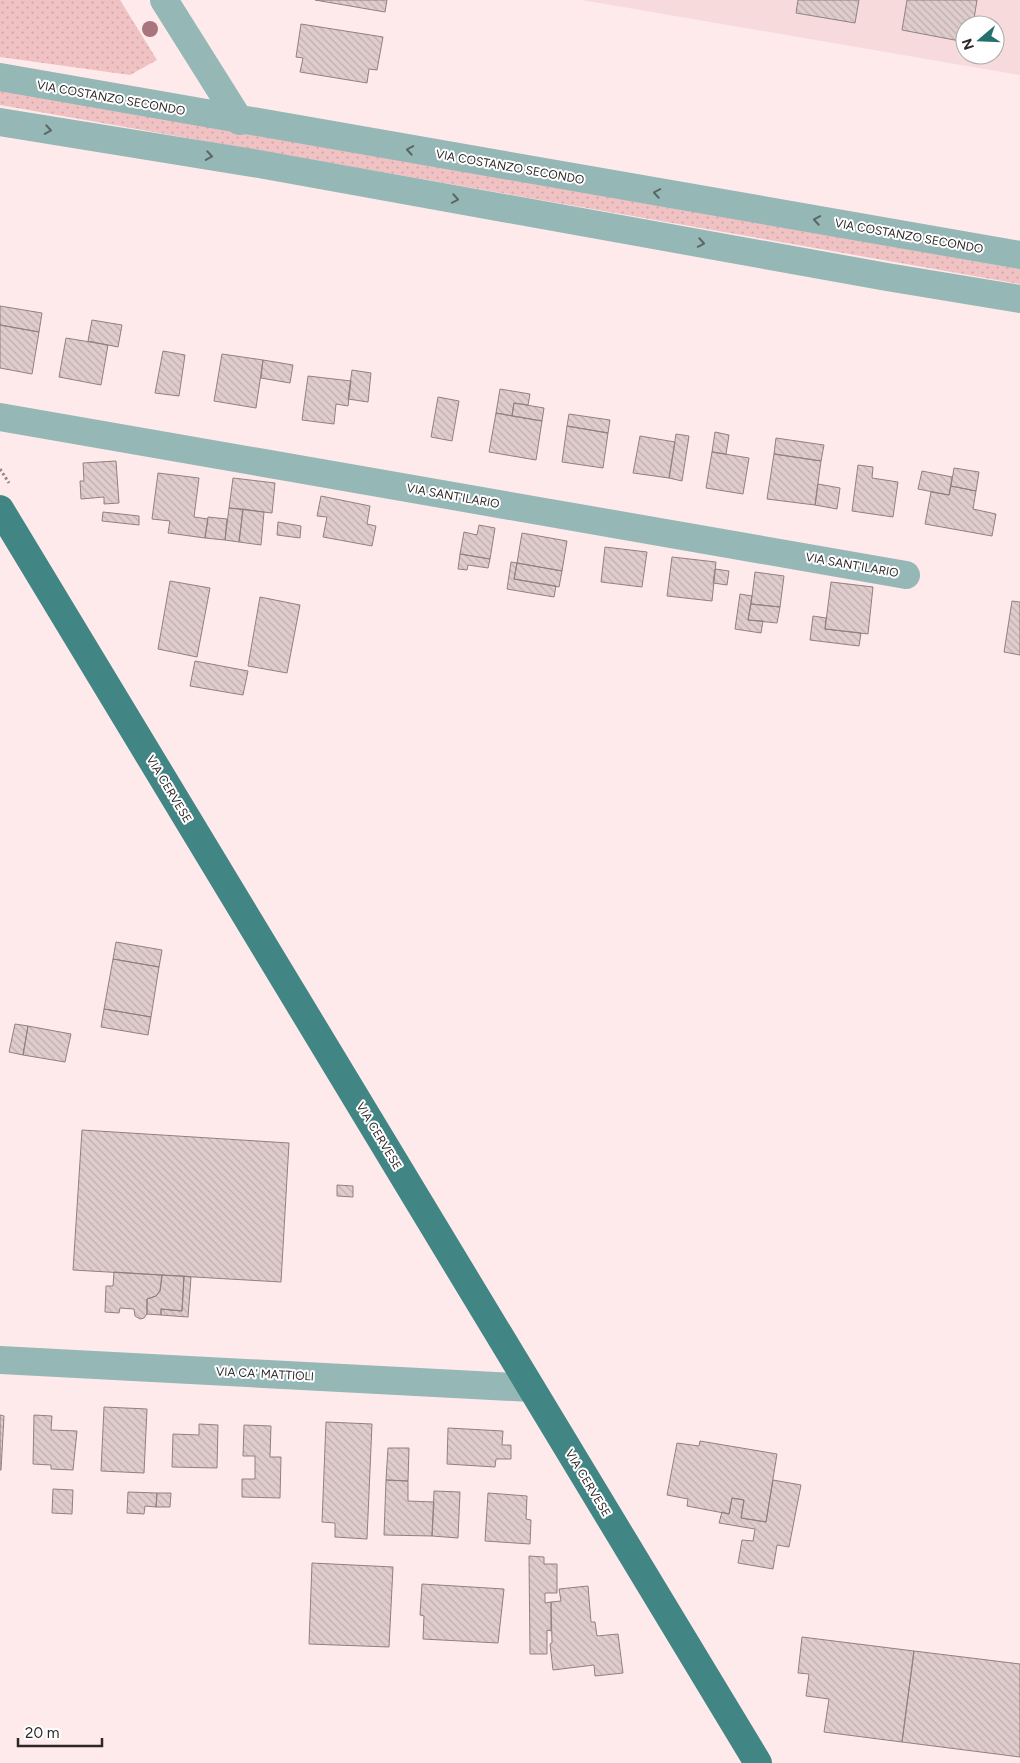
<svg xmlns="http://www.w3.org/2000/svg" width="1020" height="1763" font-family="Figtree,sans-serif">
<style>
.built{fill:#f7dadc;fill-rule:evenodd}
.grass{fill:url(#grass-dots)}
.building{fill:url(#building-back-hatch);stroke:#928080}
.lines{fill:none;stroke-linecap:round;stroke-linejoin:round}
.path{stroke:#958788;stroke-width:3;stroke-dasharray:2.5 2.5;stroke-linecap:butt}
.minor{stroke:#95b7b6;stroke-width:28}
.major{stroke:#418685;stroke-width:28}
.tree{fill:#a9747e}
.oneway{stroke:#5c6767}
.labels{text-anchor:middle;stroke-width:4;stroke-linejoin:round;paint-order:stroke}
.street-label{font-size:12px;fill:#2e2627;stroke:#fff}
</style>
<defs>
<pattern id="grass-dots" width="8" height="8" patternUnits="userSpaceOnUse" patternTransform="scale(1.25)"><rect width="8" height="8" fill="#f0c2c4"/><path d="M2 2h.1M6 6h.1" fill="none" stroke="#cea7a8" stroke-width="1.8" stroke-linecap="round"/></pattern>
<pattern id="building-back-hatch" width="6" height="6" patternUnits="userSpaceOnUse" patternTransform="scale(1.25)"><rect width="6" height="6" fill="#dfcccc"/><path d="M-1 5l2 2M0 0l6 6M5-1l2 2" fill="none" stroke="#c0afaf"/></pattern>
</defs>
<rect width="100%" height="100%" fill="#feeaeb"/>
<path class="built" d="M582 0H1020V75ZM965 25H995V55H965Z"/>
<path class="grass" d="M0 0H120L157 60 130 75 0 57Z
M0 90 1020 269V284L0 105Z"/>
<path class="building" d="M315 0H387L385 12Z
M798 0H859L855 23 796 13Z
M907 0H977L973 25H965V42L902 30Z
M301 24 383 37 377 70 369 69 367 83 300 72 303 58 296 57Z
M0 306 42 313 39 332 0 325Z
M92 320 122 325 118 347 88 341Z
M0 325 39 332 32 374 0 368Z
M66 338 108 345 101 385 59 377Z
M163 351 185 355 179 396 155 393Z
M222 354 263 360 256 408 214 401Z
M263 360 293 365 290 383 261 378Z
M352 370 371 373 368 402 348 399Z
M308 376 351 381 348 406 336 404 334 424 302 420Z
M500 389 530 394 528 405 514 403 512 416 496 413Z
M438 397 459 401 452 441 431 437Z
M514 403 544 408 542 421 512 416Z
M496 413 542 421 536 460 489 452Z
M569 414 610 420 608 433 567 426Z
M567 426 608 433 603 468 562 462Z
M715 432 729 435 726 454 712 452Z
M676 434 689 436 682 481 669 478Z
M640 436 675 442 669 478 633 473Z
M776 438 824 445 821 461 774 454Z
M712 452 749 458 743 494 706 488Z
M774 454 821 461 815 505 767 499Z
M116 461 119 503 104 504V497L81 499 80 481H84L83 463Z
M858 465 873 467 872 478 898 482 893 517 852 511Z
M954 468 979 472 976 491 951 486Z
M922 471 952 477 949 495 918 489Z
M158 473 199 478 194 517 208 519 205 538 168 533 170 521 152 519Z
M233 478 275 483 272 513 229 508Z
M818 484 840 488 837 509 815 505Z
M951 486 976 491 973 509 996 514 992 536 925 524 931 492 949 495Z
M321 496 370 506 367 524 376 526 372 546 323 537 327 517 317 516Z
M229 508 243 509 239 542 225 540Z
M243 509 264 512 261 545 239 542Z
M103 512 139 516V525L102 521Z
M208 517 227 519 225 540 205 538Z
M278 522 301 526 300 538 277 535Z
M479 525 495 528 490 559 460 554 464 532 477 535Z
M522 533 567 541 562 571 517 563Z
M605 547 647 552 642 587 601 582Z
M460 554 490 559 488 568 468 565 467 570 458 569Z
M672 557 716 562 712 601 667 596Z
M511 562 517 563 514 579 556 586 554 597 507 589Z
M517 563 562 571 559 587 514 579Z
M715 569 729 571 727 585 713 583Z
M755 572 784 576 780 607 751 604Z
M170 581 210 588 197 657 158 649Z
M831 582 873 587 868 634 825 629Z
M740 594 752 596 748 620 763 621 761 633 735 629Z
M260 597 300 605 287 673 248 666Z
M1012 601 1020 602V655L1004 652Z
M751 604 780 607 777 623 748 620Z
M813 616 826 618 825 629 861 633 859 646 810 640Z
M195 661 248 671 243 695 190 686Z
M116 942 162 950 159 967 113 959Z
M113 959 159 967 151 1017 104 1009Z
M104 1009 151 1017 148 1035 101 1027Z
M15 1024 28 1026 23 1055 9 1052Z
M28 1026 71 1034 65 1062 23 1055Z
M82 1130 289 1143 281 1282 73 1270Z
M337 1185 353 1186V1197L337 1196Z
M114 1272 162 1275 160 1291 156 1296 147 1299V1314L144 1318 140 1319 135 1316 134 1309 120 1308 119 1313 105 1312 106 1286H113Z
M162 1275 184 1276 182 1311 161 1309V1315L147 1314V1299L156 1296 160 1291Z
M184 1276 191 1277 188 1317 161 1315V1309L182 1311Z
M104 1407 147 1409 144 1473 101 1471Z
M0 1415 4 1416 1 1470H0Z
M34 1415 52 1416 51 1430 77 1431 73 1470 51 1469V1465L33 1464Z
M326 1422 372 1424 367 1539 335 1537V1523L322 1522Z
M199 1424 218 1425 217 1468 172 1467 173 1434 199 1435Z
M244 1425 271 1426 270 1457H281L280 1498 242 1497V1479H255V1456H243Z
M448 1428 503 1431 502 1445H511V1459H496L495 1467 447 1464Z
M700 1441 777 1454 766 1522 741 1518 744 1500 732 1498 729 1514 687 1506 688 1499 667 1495 677 1443 699 1446Z
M388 1448H409L408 1481 386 1480Z
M386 1480 408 1481V1501L434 1502 432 1536 384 1535Z
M773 1480 801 1485 789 1547 777 1545 773 1569 738 1563 742 1540 753 1541 755 1529 719 1523 722 1512 729 1514 732 1498 744 1500 741 1518 766 1522Z
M53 1489 73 1490 72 1514 52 1513Z
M434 1491 460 1492 458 1538 432 1536Z
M128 1492 157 1493 156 1507 145 1506 144 1514 127 1513Z
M157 1493H171L170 1507H156Z
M488 1493 527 1496 526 1519 531 1520 530 1544 485 1541Z
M529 1556 544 1557V1564H557V1593H545V1603L551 1602V1631L547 1630V1654H530Z
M312 1563 393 1567 389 1647 309 1644Z
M422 1584 504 1589 498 1643 423 1639 424 1616 420 1615Z
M588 1586 591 1622H595L597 1636 618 1634 623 1673 595 1676 594 1665 553 1670 550 1644 552 1643 551 1602 561 1601 559 1589Z
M802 1637 914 1651 902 1742 824 1732 829 1699 806 1696 809 1674 798 1673Z
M914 1651 1020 1664V1757L902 1742Z"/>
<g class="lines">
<path class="path" d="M0 469 9 483"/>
<path class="minor" d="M164 0 240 121
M0 77 1020 255
M0 122 259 164 887 277 1020 299
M0 417 906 575
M0 1360 531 1388"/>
<path class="major" d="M0 509 758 1763"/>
</g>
<circle class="tree" cx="150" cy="29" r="8"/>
<defs><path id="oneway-chevron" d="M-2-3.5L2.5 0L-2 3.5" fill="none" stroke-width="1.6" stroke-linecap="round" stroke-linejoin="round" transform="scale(1.25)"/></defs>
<g class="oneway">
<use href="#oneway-chevron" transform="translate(48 130) rotate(9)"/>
<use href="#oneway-chevron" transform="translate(410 150) rotate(-170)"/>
<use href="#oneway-chevron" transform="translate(209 156) rotate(9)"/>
<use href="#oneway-chevron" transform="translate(657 193) rotate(-170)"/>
<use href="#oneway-chevron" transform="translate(455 199) rotate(10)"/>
<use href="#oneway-chevron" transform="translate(817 220) rotate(-170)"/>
<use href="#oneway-chevron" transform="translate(701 243) rotate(10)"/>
</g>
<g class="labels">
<g class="street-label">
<text transform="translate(111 98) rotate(10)" y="4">VIA COSTANZO SECONDO</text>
<text transform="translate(510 167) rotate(10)" y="4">VIA COSTANZO SECONDO</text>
<text transform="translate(909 236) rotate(10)" y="4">VIA COSTANZO SECONDO</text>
<text transform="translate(453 496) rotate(10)" y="4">VIA SANT'ILARIO</text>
<text transform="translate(852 565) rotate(10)" y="4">VIA SANT'ILARIO</text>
<text transform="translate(169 789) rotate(59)" y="4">VIA CERVESE</text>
<text transform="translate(379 1136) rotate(59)" y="4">VIA CERVESE</text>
<text transform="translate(265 1374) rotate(3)" y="4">VIA CA' MATTIOLI</text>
<text transform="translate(588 1483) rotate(59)" y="4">VIA CERVESE</text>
</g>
</g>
<g transform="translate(980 40) rotate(251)"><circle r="24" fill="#ffffff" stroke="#aba8a9"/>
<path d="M0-4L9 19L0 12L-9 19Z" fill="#25706f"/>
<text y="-8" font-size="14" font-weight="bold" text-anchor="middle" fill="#2e2627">N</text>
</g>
<path d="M18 1738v8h84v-8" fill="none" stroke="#2e2627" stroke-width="2.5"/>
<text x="25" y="1738" font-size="15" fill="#2e2627" stroke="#ffffff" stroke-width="4" paint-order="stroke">20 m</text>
</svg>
